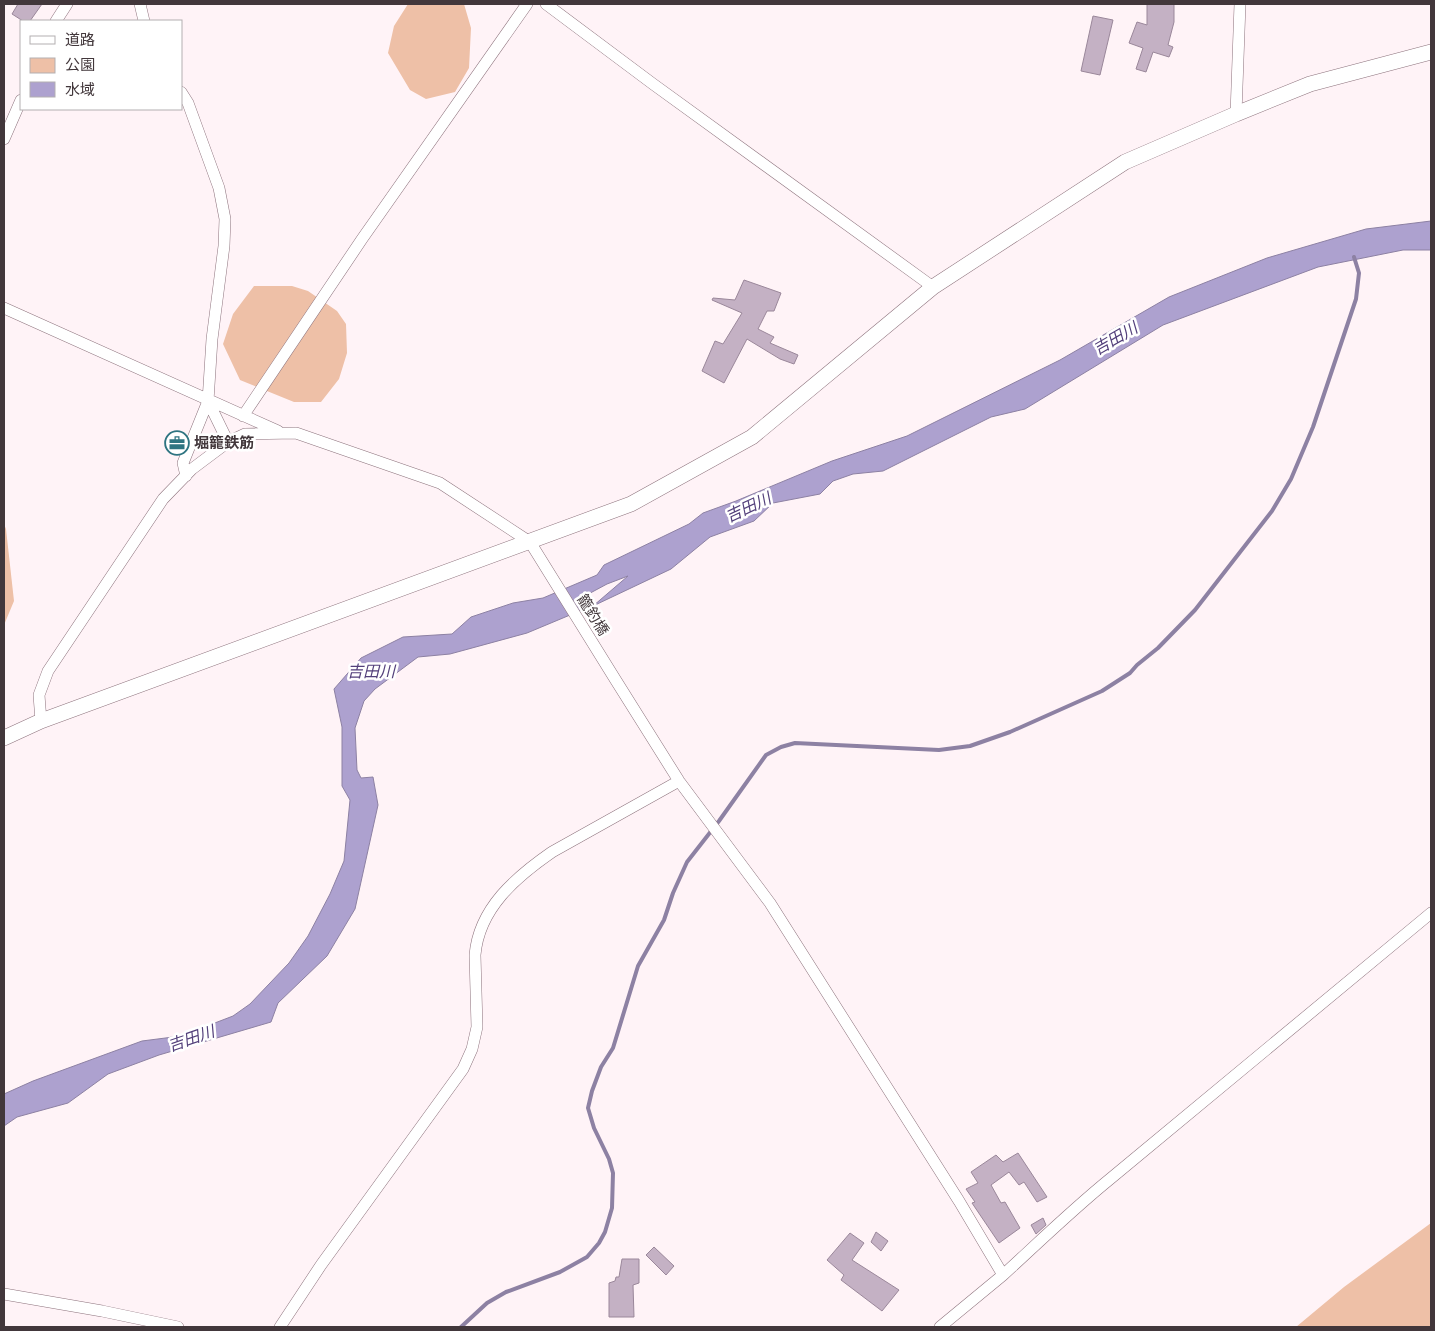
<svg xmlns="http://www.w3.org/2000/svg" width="1435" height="1331" font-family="Bitter,'Noto Sans JP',serif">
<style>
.green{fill:#eec0a7}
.water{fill:#ada1cf;stroke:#8d81a3}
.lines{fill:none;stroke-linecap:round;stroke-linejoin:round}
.stream{stroke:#8d81a3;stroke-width:4}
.building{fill:#c4b1c4;stroke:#9a879a}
.street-casing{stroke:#8d737d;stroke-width:12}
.secondary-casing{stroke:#8d737d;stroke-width:16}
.street{stroke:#fff;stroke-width:11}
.secondary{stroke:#fff;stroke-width:15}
.labels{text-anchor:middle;stroke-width:5;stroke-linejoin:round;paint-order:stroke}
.poi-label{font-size:15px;font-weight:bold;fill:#42373b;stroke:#fff;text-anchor:start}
.street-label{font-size:15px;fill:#42373b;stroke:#fff}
.water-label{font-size:16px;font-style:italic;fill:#53407b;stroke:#fff}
</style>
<rect width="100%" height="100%" fill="#fff3f7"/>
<path class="green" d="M408 4H464L471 28 469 68 455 92 426 99 410 90 388 53 394 26Z
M254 286H292L308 291 337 311 346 324 347 353 339 379 321 402H294L240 380 223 344 233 314Z
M4 524 6 529 14 601 4 625Z
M1431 1223V1327H1296L1344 1287Z"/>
<path class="water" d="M1431 221V250H1403L1318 267 1163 325 1025 409 991 417 883 471 853 474 833 481 820 494 773 503 754 521 710 537 671 569 593 606 628 576 607 584 581 598 582 610 527 633 450 654 418 657 375 689 364 701 355 728 357 770 361 778 373 777 378 805 355 909 327 956 278 1003 271 1022 159 1055 108 1074 68 1103 17 1117 4 1126V1094L33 1081 142 1041 181 1036 233 1016 250 1004 289 963 308 936 330 894 344 861 350 800 342 786V727L334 689 361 658 403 637 452 634 471 617 513 603 543 598 597 575 604 565 689 524 703 513 736 501 832 461 907 436 1060 360 1169 297 1267 258 1366 229Z"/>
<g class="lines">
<path class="stream" d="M461 1327 487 1303 506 1292 560 1272 587 1257 599 1243 605 1232 612 1208 613 1173 609 1159 594 1128 588 1108 592 1091 601 1067 613 1048 638 966 664 920 673 893 687 862 719 821 766 755 781 747 795 743 939 750 970 746 1010 732 1102 691 1130 673 1137 665 1158 648 1195 610 1272 511 1291 479 1313 427 1356 299 1359 273 1354 257"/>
</g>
<path class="building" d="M18 4H42L30 21H23L12 14Z
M1147 4H1174V22L1168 45 1173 47 1169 57 1153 52 1146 72 1136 69 1143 48 1129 43 1137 22 1147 25Z
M1093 16 1113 20 1100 75 1081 71Z
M744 280 781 293 774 311H767L758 329 774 337 770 343 798 355 794 364 780 359 747 339 724 383 702 371 715 341 723 344 742 313 712 300 713 298 735 300Z
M1018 1153 1047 1197 1037 1202 1024 1182 1019 1185 1009 1172 991 1185 1001 1203 1005 1202 1020 1228 999 1243 972 1203 975 1202 966 1189 978 1183 971 1172 996 1155 1003 1162Z
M1043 1218 1046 1225 1036 1234 1031 1225Z
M876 1232 888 1241 881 1251 871 1242Z
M850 1233 864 1243 852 1260 899 1290 882 1311 841 1280 844 1275 827 1260Z
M654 1247 674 1266 666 1275 646 1255Z
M622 1259H639V1283L633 1285 634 1317H609V1283L615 1281 616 1277H619Z"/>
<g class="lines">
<g class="street-casing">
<path id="street" d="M140 4 144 21
M546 4 653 84 933 287
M56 21 67 4
M181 92 188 103 219 188 225 219 224 246 212 339 208 401 228 442
M1236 114 1240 4
M4 139 21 100
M4 308 278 431
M243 416 362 239 527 4
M186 476 183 463 208 401
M41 721 39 695 48 671 163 499 192 469 228 442 245 434 296 433 440 483 530 542 615 679 679 781 770 903 959 1201 1003 1275 940 1327
M1003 1275C1038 1243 1073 1209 1110 1179 1217 1091 1324 1002 1431 913
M4 1294 102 1311 178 1327
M280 1327 321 1265 463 1069 472 1049 477 1027 475 955C479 908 516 877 552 852L679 781"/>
</g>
<g class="secondary-casing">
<path id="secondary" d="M4 738 41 721 631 504 752 437 933 287 1125 162 1236 114 1310 84 1431 52"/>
</g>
<use href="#street" class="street"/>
<use href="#secondary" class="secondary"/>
</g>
<defs>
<g id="office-ring" transform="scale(1.25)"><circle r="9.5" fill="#fff" stroke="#2e7481" stroke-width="1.5"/><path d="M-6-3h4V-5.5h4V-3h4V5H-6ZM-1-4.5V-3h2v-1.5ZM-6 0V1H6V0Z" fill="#2e7481"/></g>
</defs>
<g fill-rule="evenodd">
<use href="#office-ring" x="177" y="443"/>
</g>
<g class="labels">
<g class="poi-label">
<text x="194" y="448">堀籠鉄筋</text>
</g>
<g class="street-label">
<text transform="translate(593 615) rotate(58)" y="5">籠釣橋</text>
</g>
<g class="water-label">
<text transform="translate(1115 338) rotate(-30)" y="6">吉田川</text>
<text transform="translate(748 507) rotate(-25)" y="6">吉田川</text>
<text x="371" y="677">吉田川</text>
<text transform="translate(191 1038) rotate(-19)" y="6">吉田川</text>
</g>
</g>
<rect width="1435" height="1331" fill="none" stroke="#42373b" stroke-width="10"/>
<rect x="20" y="20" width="162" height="90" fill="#ffffff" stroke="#b3afb1"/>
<rect x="30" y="36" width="25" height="8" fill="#ffffff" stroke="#b3afb1"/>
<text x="65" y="45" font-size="15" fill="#42373b">道路</text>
<rect x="30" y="58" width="25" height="15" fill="#eec0a7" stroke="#b3afb1"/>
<text x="65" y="70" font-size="15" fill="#42373b">公園</text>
<rect x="30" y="82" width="25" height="15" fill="#ada1cf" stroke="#b3afb1"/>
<text x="65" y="95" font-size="15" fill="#42373b">水域</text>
</svg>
